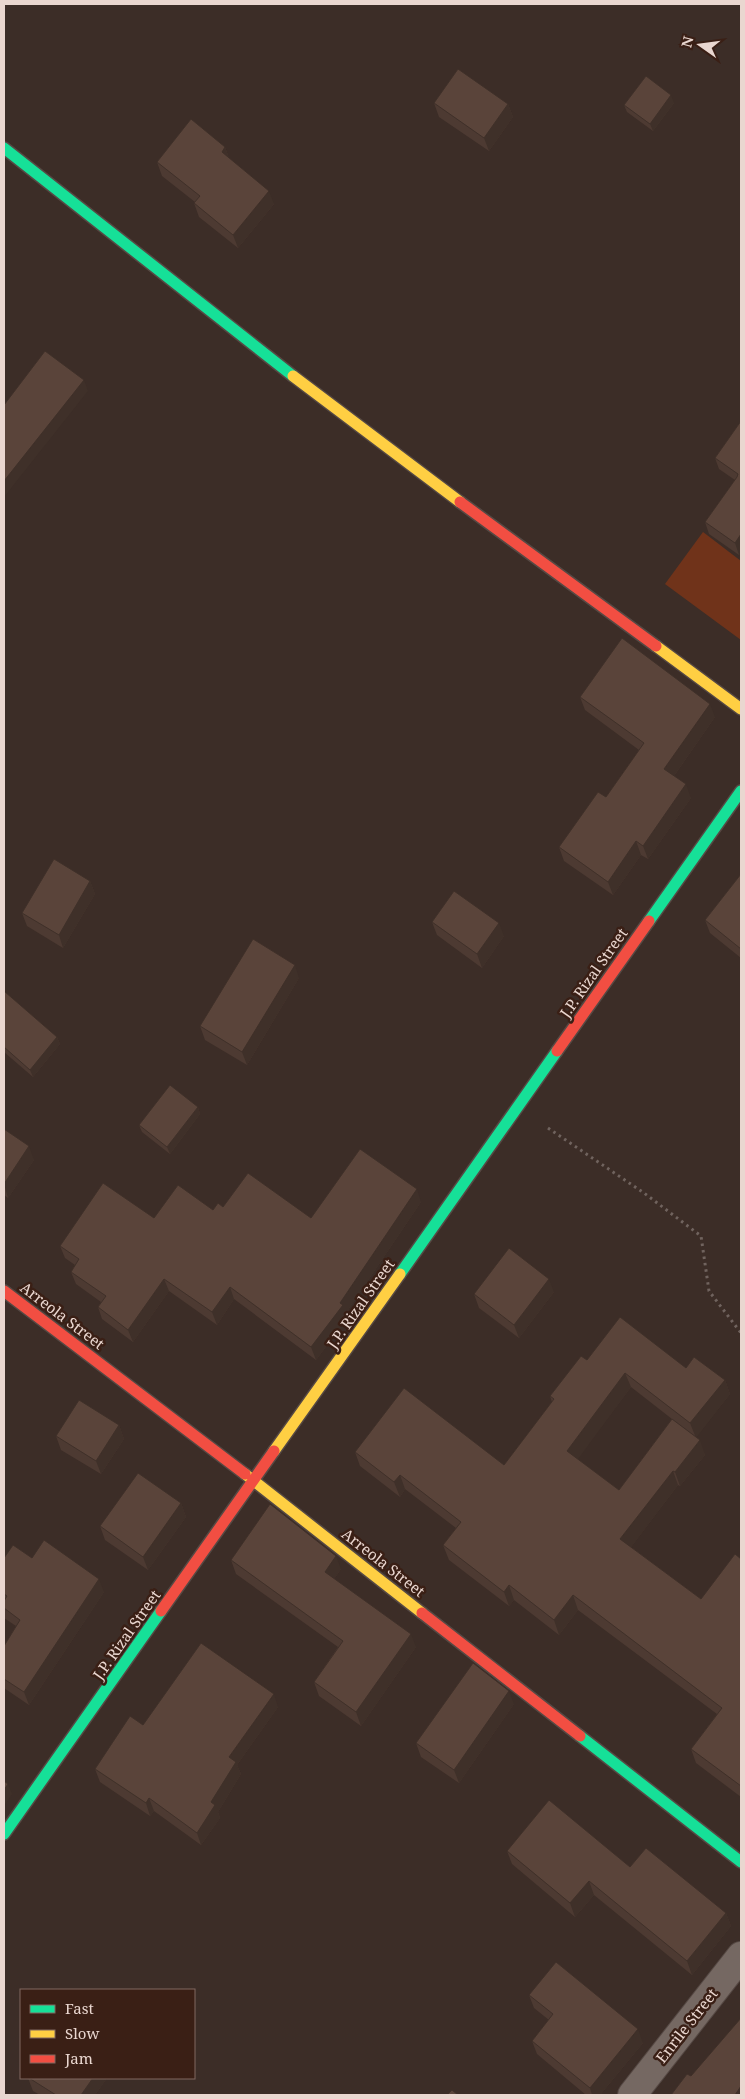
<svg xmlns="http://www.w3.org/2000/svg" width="745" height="2099" font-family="'Noto Serif',serif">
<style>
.green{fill:#70331a}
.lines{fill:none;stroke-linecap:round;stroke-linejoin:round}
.street-casing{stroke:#564944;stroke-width:30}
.fast-casing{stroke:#564944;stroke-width:14}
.slow-casing{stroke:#564944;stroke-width:14}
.jam-casing{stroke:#564944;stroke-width:14}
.path{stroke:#70635e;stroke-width:3;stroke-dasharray:2.5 4;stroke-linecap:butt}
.street{stroke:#756862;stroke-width:28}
.fast{stroke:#16e098;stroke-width:11}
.slow{stroke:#ffcf43;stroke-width:11}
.jam{stroke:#f24e42;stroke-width:11}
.wall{fill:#4d3a32;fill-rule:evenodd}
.shaded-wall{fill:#3f3029}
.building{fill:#5a443a;stroke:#3f3029}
.labels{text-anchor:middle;stroke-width:5;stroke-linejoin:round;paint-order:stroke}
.street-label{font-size:15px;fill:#ead7d0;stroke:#3a1f15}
</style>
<rect width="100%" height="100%" fill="#3c2d27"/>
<path class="green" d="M703 532 741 561V640L665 584Z"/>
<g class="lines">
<g class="street-casing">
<path id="street" d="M632 2095 741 1956"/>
</g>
<g class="fast-casing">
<path id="fast" d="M4 148 293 376
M649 921 741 791
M400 1274 557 1051
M580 1736 741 1862
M4 1834 161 1611"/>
</g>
<g class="slow-casing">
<path id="slow" d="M293 376 460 502
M656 646 741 709
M274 1451 400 1274
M245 1474 422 1613"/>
</g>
<g class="jam-casing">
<path id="jam" d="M460 502 656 646
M557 1051 649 921
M4 1291 245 1474
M161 1611 274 1451
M422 1613 580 1736"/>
</g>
<path class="path" d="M548 1128 644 1193 701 1236 709 1291 741 1333"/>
<use href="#street" class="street"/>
<use href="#fast" class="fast"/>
<use href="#slow" class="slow"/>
<use href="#jam" class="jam"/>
</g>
<path class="wall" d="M434 103 508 104 513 117 489 151 439 117Z
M674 103 653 131 627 112 624 105Z
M225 147 229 158 274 204 238 248 199 217 194 203 195 202 162 176 157 162Z
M741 421V552L739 555 709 534 705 522 735 480 719 469 715 458Z
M580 697 715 717 674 776 691 798 648 859 641 855 613 895 564 861 559 847 606 797 639 750 585 710Z
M741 874V958L710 933 705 920Z
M90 881 95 894 63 948 27 926 22 913Z
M432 922 504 936 482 968 437 935Z
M299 978 247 1065 205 1040 200 1026Z
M4 991 57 1037 60 1044 33 1077 4 1052Z
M198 1107 200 1114 170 1154 142 1132 139 1125Z
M4 1129 34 1160 8 1198 4 1195Z
M421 1202 346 1313 348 1317 316 1360 234 1299 217 1325 169 1291 133 1342 102 1319 98 1307 101 1302 76 1284 71 1272 75 1265 65 1258 60 1246 154 1218 213 1210 223 1207 311 1218Z
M554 1292 519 1338 479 1308 474 1294Z
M587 1360 686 1368 725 1380 730 1394 696 1437 705 1455 680 1486 678 1485 631 1547 701 1599 741 1559V1797L696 1763 691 1749 717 1714 578 1610 559 1635 514 1600 509 1606 449 1560 443 1545 456 1528 405 1489 400 1497 360 1466 355 1452 504 1465 552 1402 550 1396ZM631 1387 672 1419 619 1490 577 1459Z
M119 1425 124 1439 101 1474 61 1450 56 1436Z
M181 1503 186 1517 148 1570 105 1540 100 1526Z
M4 1558H32L104 1592 29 1705 4 1688V1646L16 1626 4 1618Z
M231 1560 341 1569 334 1579 416 1647 361 1726 319 1696 314 1682 338 1647 236 1574Z
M514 1704 459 1783 421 1757 416 1743Z
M278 1707 237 1765 241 1774 218 1812 220 1818 201 1845 154 1811 150 1816 100 1782 95 1769 143 1725Z
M507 1851 630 1867 726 1913 731 1926 692 1975 594 1895 575 1917 512 1864Z
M529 1995 643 2043 600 2095H586L537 2054 532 2041 549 2020 534 2008Z
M28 2078H107L95 2095H40L33 2091Z"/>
<path class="shaded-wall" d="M671 95 674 103 653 131 650 124Z
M508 104 513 117 489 151 484 138Z
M225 147 230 161 222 152Z
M269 191 274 204 238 248 233 235Z
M84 380 88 391 4 497V481Z
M741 534V552L739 555 735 543Z
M710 704 715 717 669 783 664 769Z
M686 784 691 798 648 859 643 846Z
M636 841 641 855 613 895 608 882Z
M90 881 95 894 63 948 59 935Z
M499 923 504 936 482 968 477 954Z
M295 965 299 978 247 1065 242 1052Z
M57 1037 60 1044 33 1077 30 1070Z
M198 1107 200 1114 170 1154 167 1147Z
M29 1146 34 1160 8 1198 4 1184Z
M417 1189 421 1202 346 1313 348 1317 316 1360 311 1347 340 1303Z
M164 1279 169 1291 133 1342 128 1330Z
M549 1279 554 1292 519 1338 514 1325Z
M230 1287 234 1299 217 1325 212 1312Z
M625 1373 631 1387 573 1466 567 1451Z
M725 1380 730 1394 696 1438 690 1423Z
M119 1425 124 1439 101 1474 96 1461Z
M700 1440 705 1455 680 1486 675 1472Z
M673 1471 678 1485 626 1554 620 1539Z
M400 1475 405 1489 400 1497 394 1482Z
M181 1503 186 1517 148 1570 143 1557Z
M336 1556 341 1569 330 1585 325 1572Z
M99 1579 104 1592 29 1705 24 1692Z
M509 1585 514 1600 509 1606 504 1592Z
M573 1595 578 1610 559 1635 554 1620Z
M411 1634 416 1647 361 1726 356 1712Z
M509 1691 514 1704 459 1783 454 1770Z
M274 1694 278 1707 237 1765 241 1774 218 1812 220 1818 201 1845 197 1833 211 1802 229 1757Z
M8 1784 12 1794 4 1806V1790Z
M149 1798 154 1811 150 1816 146 1803Z
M589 1881 594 1895 575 1917 570 1903Z
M726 1913 731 1926 692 1975 687 1961Z
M638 2029 643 2043 600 2095H592L590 2088Z
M93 2078H107L95 2095H81Z
M741 2086V2095H735Z"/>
<path class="building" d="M458 69 508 104 484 138 434 103Z
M646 76 671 95 650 124 624 105Z
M191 119 225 147 222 152 269 191 233 235 194 203 200 196 157 162Z
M45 351 84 380 4 481V405Z
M741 421V534L735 543 705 522 737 477 738 474 715 458Z
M622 638 710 704 664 769 686 784 643 846 636 841 608 882 559 847 598 792 606 797 644 743 580 697Z
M54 859 90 881 59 935 22 913Z
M741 874V949L705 920Z
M454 891 499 923 477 954 432 922Z
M253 939 295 965 242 1052 200 1026Z
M4 991 57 1037 30 1070 4 1047Z
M170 1085 198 1107 167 1147 139 1125Z
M4 1129 29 1146 4 1184Z
M360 1149 417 1189 340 1303 343 1305 311 1347 230 1287 212 1312 164 1279 128 1330 98 1307 106 1296 71 1272 79 1259 60 1246 103 1183 154 1218 178 1185 213 1210 218 1203 223 1207 248 1173 311 1218Z
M509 1248 549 1279 514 1325 474 1294Z
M620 1317 686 1368 694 1357 725 1380 690 1423 625 1373 567 1451 619 1490 672 1419 700 1440 675 1472 673 1471 620 1539 701 1599 735 1554 741 1559V1786L691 1749 722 1708 573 1595 554 1620 509 1585 504 1592 443 1545 461 1522 400 1475 394 1482 355 1452 404 1388 504 1465 554 1399 550 1396 581 1356 587 1360Z
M79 1400 119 1425 96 1461 56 1436Z
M138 1473 181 1503 143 1557 100 1526Z
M270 1504 336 1556 325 1572 411 1634 356 1712 314 1682 343 1641 231 1560Z
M44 1540 99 1579 24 1692 4 1679V1646L20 1620 4 1608V1601L7 1596 4 1594V1558L13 1545 32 1558Z
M201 1643 274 1694 229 1757 236 1762 211 1802 215 1805 197 1833 149 1798 146 1803 95 1769 130 1716 143 1725Z
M473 1663 509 1691 454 1770 416 1743Z
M4 1781 8 1784 4 1790Z
M549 1800 630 1867 646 1848 726 1913 687 1961 589 1881 570 1903 507 1851Z
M556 1962 638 2029 590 2088 532 2041 553 2014 529 1995Z
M741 2018V2086L735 2095H671L687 2074 691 2076Z
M29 2078H93L81 2095H56Z
M452 2090 458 2095H447Z"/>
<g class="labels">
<g class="street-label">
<text transform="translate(594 973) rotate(-55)" y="5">J.P. Rizal Street</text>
<text transform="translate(361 1304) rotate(-55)" y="5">J.P. Rizal Street</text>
<text transform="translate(62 1316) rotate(37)" y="5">Arreola Street</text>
<text transform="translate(383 1563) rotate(38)" y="5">Arreola Street</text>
<text transform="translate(127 1635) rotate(-55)" y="5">J.P. Rizal Street</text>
<text transform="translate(687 2026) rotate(-52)" y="5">Enrile Street</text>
</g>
</g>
<rect width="745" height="2099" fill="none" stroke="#ead7d0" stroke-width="10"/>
<rect x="20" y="1989" width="175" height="90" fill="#3a1f15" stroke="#806960"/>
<rect x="30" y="2005" width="25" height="8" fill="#16e098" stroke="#806960"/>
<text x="65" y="2014" font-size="15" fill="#ead7d0">Fast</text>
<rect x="30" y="2030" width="25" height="8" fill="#ffcf43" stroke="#806960"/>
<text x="65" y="2039" font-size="15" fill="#ead7d0">Slow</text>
<rect x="30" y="2055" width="25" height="8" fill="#f24e42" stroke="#806960"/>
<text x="65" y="2064" font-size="15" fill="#ead7d0">Jam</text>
<g transform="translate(700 45) rotate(284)" stroke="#3a1f15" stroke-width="4" paint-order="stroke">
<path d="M0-4L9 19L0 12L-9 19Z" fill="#ead7d0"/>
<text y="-8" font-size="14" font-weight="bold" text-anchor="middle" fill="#ead7d0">N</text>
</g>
</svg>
